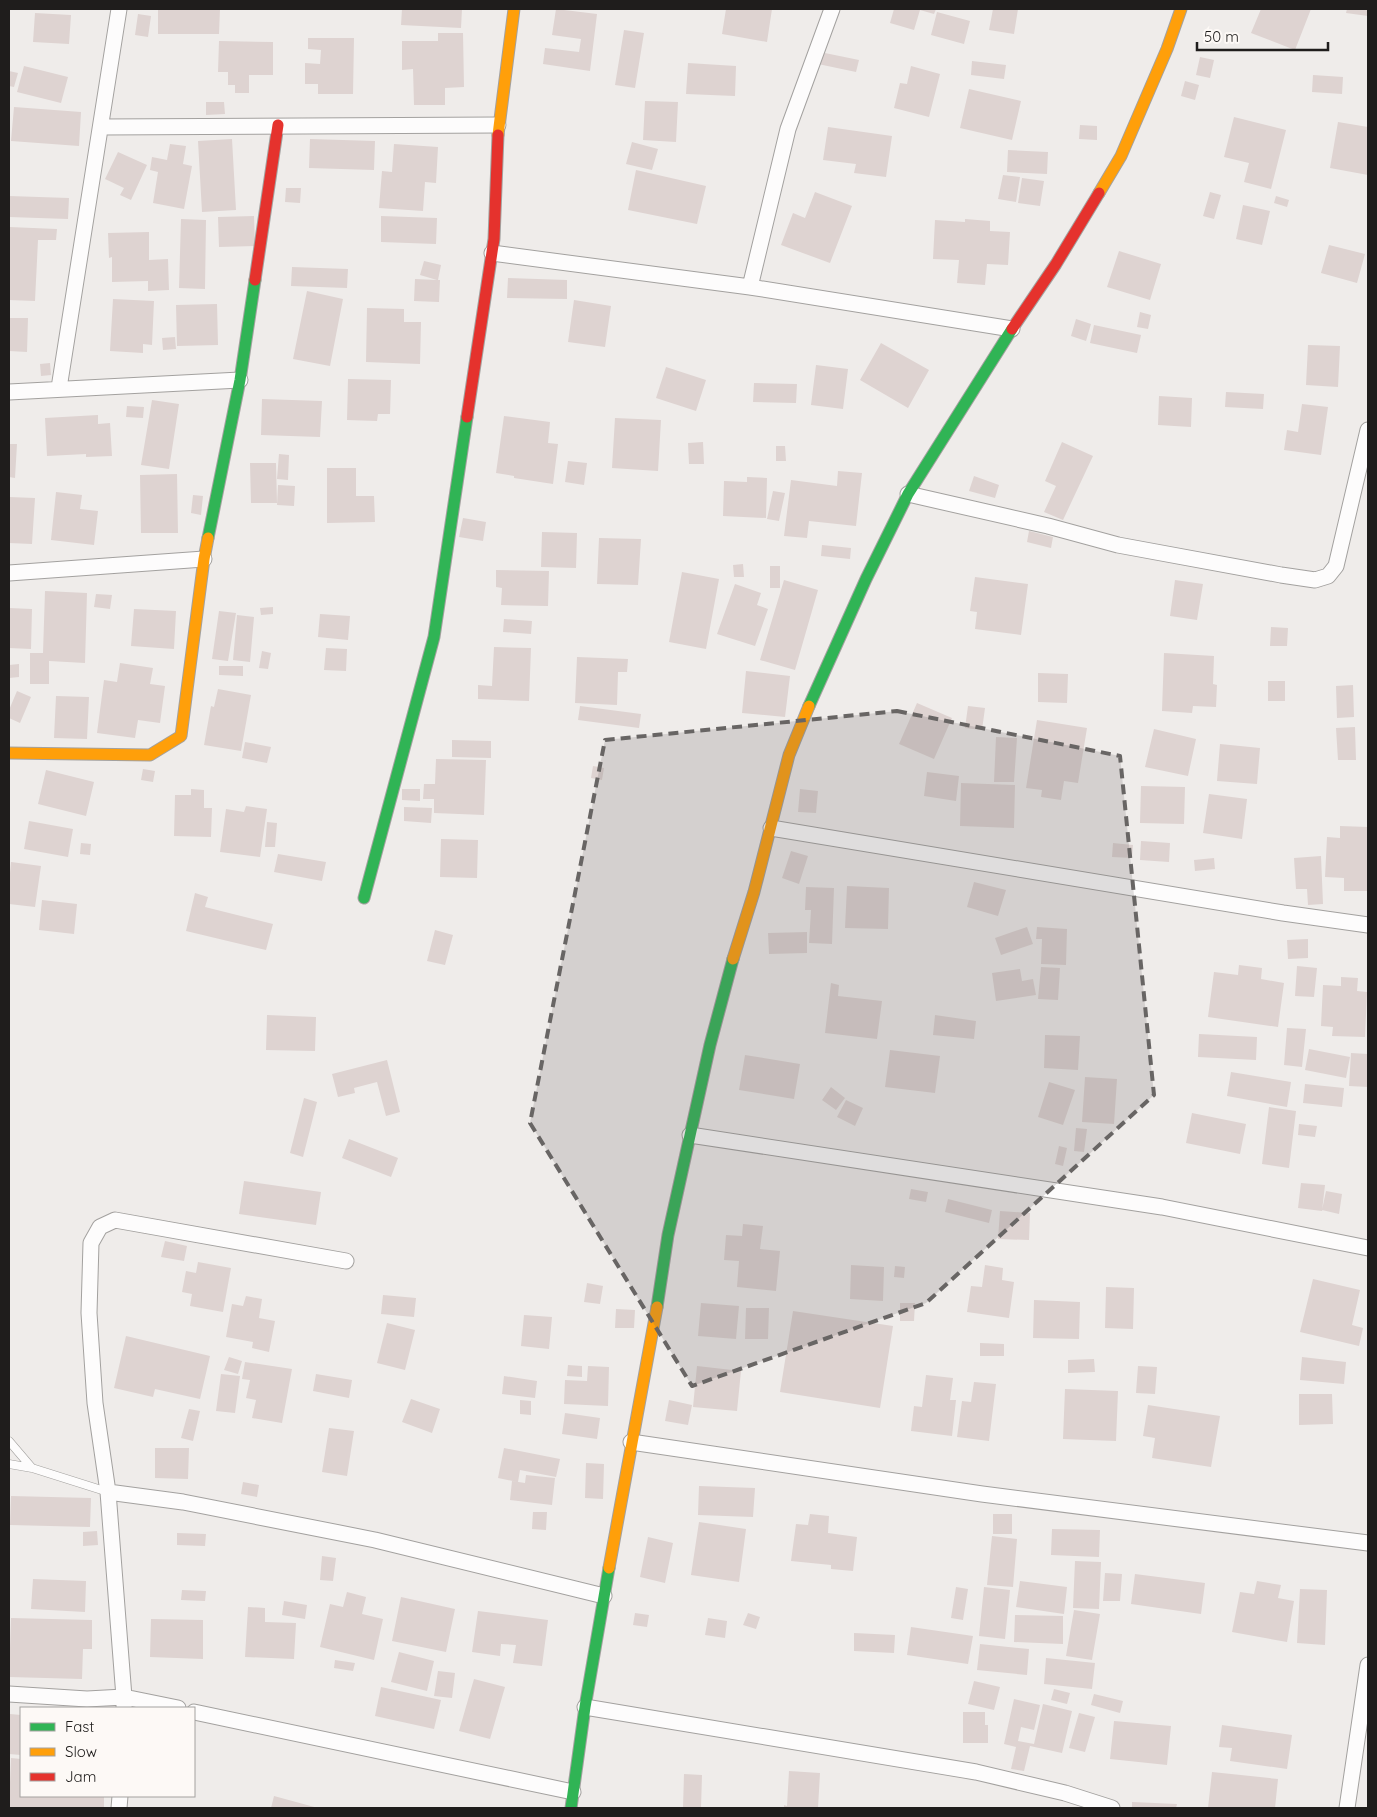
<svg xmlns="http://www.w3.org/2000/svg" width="1377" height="1817" font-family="Quicksand,sans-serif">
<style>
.building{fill:#ded3d1}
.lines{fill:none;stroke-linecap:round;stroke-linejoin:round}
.lane-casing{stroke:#a3a19f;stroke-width:9}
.street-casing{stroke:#a3a19f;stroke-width:17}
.fast-casing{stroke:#a3a19f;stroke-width:13}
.slow-casing{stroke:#a3a19f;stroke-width:13}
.jam-casing{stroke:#a3a19f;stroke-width:13}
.lane{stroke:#fdfcfc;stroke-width:8}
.street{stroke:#fdfcfc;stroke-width:15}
.fast{stroke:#30b455;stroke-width:11}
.slow{stroke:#ff9f0a;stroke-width:11}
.jam{stroke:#e5322d;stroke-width:11}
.marked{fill:#686564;fill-opacity:0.2;stroke:#686564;stroke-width:4;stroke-dasharray:10 6;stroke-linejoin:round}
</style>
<rect width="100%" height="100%" fill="#efecea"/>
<path class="building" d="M158 9H220L219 34H158Z
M402 9H462L461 28 401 25Z
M556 9 597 14 590 71 543 64 545 48 579 52 581 39 552 35Z
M726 9H772L767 42 722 34Z
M894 9H936L934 14 920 10 914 30 890 23Z
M993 9H1018L1014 34 989 30Z
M1261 9H1311L1295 50 1251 33Z
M1347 9H1368V16L1346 13Z
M937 12 970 21 964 44 931 35Z
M35 13 71 15 69 44 33 42Z
M138 14 151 16 148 37 135 35Z
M624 30 644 33 635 88 615 85Z
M438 33H463L464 87 445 88V105H414L413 69 402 70V41H438Z
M308 38H354L353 94H318V84H305V63L320 64 321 50 308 49Z
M219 41 273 42V75H249V93H235V85H228V72H218Z
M820 52 859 60 856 72 818 64Z
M1200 57 1214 60 1210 78 1196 75Z
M972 61 1006 65 1004 79 971 75Z
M688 63 736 66 735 96 686 94Z
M24 66 68 77 61 103 17 92Z
M911 66 940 74 929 117 894 108 900 83 907 84Z
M9 71 18 73 14 87 9 86Z
M1313 75 1343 77 1342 94 1312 92Z
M1185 81 1199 85 1195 100 1181 96Z
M969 89 1021 101 1012 140 960 128Z
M645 101 678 102 676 142 643 140Z
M206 102H224L225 114 206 115Z
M14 107 81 112 79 146 11 141Z
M1234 117 1286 130 1271 189 1244 182 1249 163 1224 157Z
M1338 122 1368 127V175L1330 168Z
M1080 125 1097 126V140L1079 139Z
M828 127 892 136 886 177 854 173 856 164 823 160Z
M232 139 236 210 202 212 198 141Z
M310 139 375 141 374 170 309 168Z
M632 142 658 149 652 170 626 164Z
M170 144 186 146 183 164 192 166 184 209 153 203 158 172 150 170 152 157 167 160Z
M394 144 438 147 436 183 425 182 423 211 379 208 382 171 392 172Z
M1008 150 1048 152 1047 174 1007 172Z
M118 152 147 165 131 200 120 195 124 188 105 179Z
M636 170 706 186 697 224 628 210Z
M1003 175 1020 177 1016 202 998 199Z
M1022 178 1044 181 1040 206 1018 203Z
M286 188H301L300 203 285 202Z
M815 192 852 206 830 263 781 245 793 213 805 218Z
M1210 192 1221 195 1214 219 1203 216Z
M9 196 69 198 68 219 9 217Z
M1276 196 1289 200 1287 207 1274 203Z
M1243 205 1270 211 1262 245 1236 239Z
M254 216 255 246 219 247 218 217Z
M381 216 437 218 436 244 381 242Z
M181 219 206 220 205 289 179 288Z
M965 219 990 221V231L1010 232 1008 265 987 264 985 285 957 283 959 260 933 259 935 220 965 222Z
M9 227 57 229 56 240H38L35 301 9 300Z
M149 232V260L168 259 169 290 148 291V281L112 282V257L109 258 108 233Z
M1329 245 1365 254 1357 283 1321 273Z
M1119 251 1161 264 1150 300 1107 287Z
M424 261 441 265 438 280H440L439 302 414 301 415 279 437 280 420 275Z
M292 267 348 269 347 288 291 286Z
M508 278 567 280V299L507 298Z
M307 291 343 299 330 366 293 359Z
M113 299 154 301 152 345 143 344V353L110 351Z
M574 300 611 306 605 347 568 342Z
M217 304 218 345 177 346 176 305Z
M367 308 404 309V322H421L420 364 366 362Z
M1140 312 1151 315 1148 329 1137 327Z
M9 318H28L27 352 9 351Z
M1076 319 1091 324 1086 341 1071 336Z
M1094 325 1141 335 1137 353 1090 343Z
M175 337 176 349 163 350 162 338Z
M881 343 929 370 908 408 860 380Z
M1308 345 1340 346 1338 387 1306 385Z
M50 363 51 375 41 376 40 364Z
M816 365 848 369 843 409 811 405Z
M666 367 706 380 696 411 656 398Z
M348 379 391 380 390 414H378L377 421 347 420Z
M754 383 797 384 796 403 753 402Z
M1226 392 1264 394 1263 409 1225 407Z
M1159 396 1192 398 1191 427 1158 425Z
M262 399 322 401 320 437 261 435Z
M152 400 179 404 169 469 141 465Z
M1302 404 1328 407 1321 455 1284 450 1287 430 1298 432Z
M127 406 144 407 143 418 126 417Z
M98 415V424L110 423 112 456 86 457V454L47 456 45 418Z
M504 416 550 422 548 443 558 444 553 484 514 478V476L496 473Z
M615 418 661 420 658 471 612 468Z
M703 442 704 464H689L688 443Z
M1062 442 1093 456 1063 520 1044 512 1056 486 1045 481Z
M9 444H17L15 478 9 477Z
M776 446H785L786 461H776Z
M279 454 289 455 288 480 277 479Z
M568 461 587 463 584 485 565 482Z
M250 463H276L277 503H251Z
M327 468H356V496H374L375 522 327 523Z
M838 471 862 473 856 526 809 521 807 538 784 536 791 480 837 486Z
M177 474 178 533H141L140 475Z
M974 476 999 485 995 498 969 491Z
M747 477 767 478 766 518 723 516 724 481 747 482Z
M278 485 295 486 294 506 277 505Z
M773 491 785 493 779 521 767 519Z
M56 492 82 495 80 509 98 511 94 545 51 540Z
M193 495 203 496 201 515 191 513Z
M9 497 35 498 32 544 9 543Z
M463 518 486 522 483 541 459 537Z
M1029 531 1053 537 1051 548 1027 542Z
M542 532 577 533 576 568 541 567Z
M599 538 641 539 638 585 597 584Z
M822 545 851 548 850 559 821 556Z
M743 564 744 577H734L733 565Z
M770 566H780V588H770Z
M496 570 549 571 548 606 501 605 502 588 496 587Z
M682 572 719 579 706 649 669 642Z
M975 577 1028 584 1021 635 975 629 977 612 970 611Z
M784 580 818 590 795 670 760 660Z
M1175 580 1203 584 1197 620 1170 616Z
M735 584 761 593 757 605 768 609 755 646 717 634Z
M45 591 87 593 85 663 49 661V684H30V653H43Z
M96 594 112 595 110 609 94 607Z
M273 607V614L261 615 260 608Z
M9 608 32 609 31 649 9 648Z
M134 609 176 611 174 649 131 646Z
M219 611 236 613 228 661 212 659Z
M320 614 350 616 348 640 318 637Z
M237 615 254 617 250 662 233 660Z
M504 619 532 621 531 634 503 632Z
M1271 627 1288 628 1287 646H1270Z
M494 647 531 648 529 701 478 699V685L492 686Z
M326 648 347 649 346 671 324 670Z
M262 651 271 653 268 669 259 668Z
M1164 653 1214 656 1213 684 1217 685 1216 707 1193 706 1192 713 1162 711Z
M577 657 628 659 627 672H618L617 705 575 703Z
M120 663 153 668 150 684 165 686 160 723 138 720 135 738 97 733 104 680 117 682Z
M19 664V677L9 678V665Z
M219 666H243V676L219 675Z
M746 671 790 676 785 717 742 713Z
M1038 673 1068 674 1067 703 1038 702Z
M1268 681H1285V701H1268Z
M1353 685 1354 717 1337 718 1336 686Z
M218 689 251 695 241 751 204 745 211 706 214 707Z
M17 691 31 697 20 723 9 718V710Z
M56 696 89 697 87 739 54 738Z
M917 703 952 718 934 759 899 744Z
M580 706 641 714 639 728 578 720Z
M968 706 985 708 982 730 965 728Z
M1037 720 1087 728 1078 783 1064 781 1061 800 1041 797 1042 790 1026 788Z
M1355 727 1356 760H1338L1336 728Z
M1154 729 1196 739 1188 776 1145 767Z
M996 737 1017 738 1014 782H994Z
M452 740 491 741V758L452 757Z
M245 742 271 747 267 763 242 758Z
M1220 744 1260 748 1257 784 1217 781Z
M436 759 486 760 484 815 434 813V799H423L424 784H435Z
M593 766 604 768 602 780 591 778Z
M143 769 155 771 153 782 141 780Z
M46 770 94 782 86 816 38 804Z
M927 772 959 776 956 801 924 796Z
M961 783 1015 785 1014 828 960 826Z
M1141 786 1185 787 1184 824 1140 823Z
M191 789 204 790V808H212L211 837 174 836 175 795H191Z
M402 789H420V801L402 800Z
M800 789 818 791 816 813 798 812Z
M1209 794 1247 799 1242 839 1203 833Z
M246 806 267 809 260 857 220 852 226 809 244 812Z
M404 807 432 808 431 823 404 821Z
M29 821 73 829 68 857 24 849Z
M267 822 277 823 275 847H265Z
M1340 826 1368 827V891H1344V878L1325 877 1327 837 1340 838Z
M441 839 478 840 477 878 440 877Z
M1141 841 1170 843 1169 862 1140 860Z
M81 843 91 844 90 855 80 854Z
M1113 843 1133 845 1132 858 1112 857Z
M791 851 808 856 799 884 782 878Z
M278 854 326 862 322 881 274 872Z
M1321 856 1323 904 1308 905 1307 889H1296L1294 858Z
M1214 858 1215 869 1195 871 1194 860Z
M11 862 41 866 35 907 9 904V884Z
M974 882 1006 890 998 916 967 907Z
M847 886 889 888 888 929 845 928Z
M806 887 834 888 832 944 809 943 811 910H805Z
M195 893 208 897 205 907 273 924 266 950 186 931Z
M42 900 77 904 74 934 39 930Z
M1027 927 1033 944 1001 955 995 938Z
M1037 927 1067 929 1066 965 1041 964 1042 939H1036Z
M435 930 453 935 445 965 427 961Z
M807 932V953L769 954 768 933Z
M1308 939V958L1288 959 1287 940Z
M1239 965 1262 968 1261 979 1284 983 1278 1027 1208 1017 1214 972 1238 975Z
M1297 966 1317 968 1314 997 1295 996Z
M1041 967 1060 968 1058 1000 1038 999Z
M1020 969 1022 981 1033 979 1036 995 996 1001 992 973Z
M1341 977 1358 978 1357 991 1367 992 1365 1037 1332 1036 1333 1027 1321 1026 1323 985 1341 986Z
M831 983 839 985 838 996 882 1001 877 1039 825 1033Z
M267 1015 316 1017 315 1051 266 1050Z
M935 1015 976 1021 974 1039 933 1035Z
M1287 1028 1306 1029 1302 1067 1284 1065Z
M1199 1034 1257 1037 1256 1060 1198 1057Z
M1045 1035 1080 1036 1078 1070 1044 1068Z
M1309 1049 1350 1057 1346 1078 1305 1070Z
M890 1050 940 1056 935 1093 885 1087Z
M1351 1053 1368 1054V1087L1349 1086Z
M745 1055 800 1064 794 1099 739 1090Z
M387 1060 400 1112 386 1116 377 1082 354 1088 355 1093 338 1097 332 1074Z
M1231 1072 1291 1082 1287 1107 1227 1096Z
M1085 1077 1117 1079 1114 1124 1082 1122Z
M1049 1082 1075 1090 1063 1125 1038 1117Z
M1305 1084 1344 1088 1342 1107 1303 1103Z
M831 1087 845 1098 836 1110 822 1100Z
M304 1098 317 1102 303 1157 290 1153Z
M846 1100 863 1108 855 1126 837 1117Z
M1269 1107 1296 1111 1289 1168 1262 1164Z
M1192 1113 1246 1124 1240 1154 1186 1143Z
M1299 1124 1317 1126 1315 1137 1298 1135Z
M1076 1128 1087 1129 1084 1152 1074 1151Z
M349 1139 398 1158 391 1177 342 1158Z
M1059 1146 1067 1148 1063 1166 1055 1164Z
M244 1181 321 1192 316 1225 239 1214Z
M1301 1183 1325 1185 1322 1211 1298 1208Z
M911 1189 928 1192 926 1202 909 1199Z
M1326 1191 1342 1194 1339 1214 1322 1210Z
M948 1199 992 1210 989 1223 945 1212Z
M1000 1211 1030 1213 1029 1240 998 1239Z
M743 1224 763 1226 760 1249 780 1251 776 1291 737 1287 739 1261 724 1260 726 1235 742 1236Z
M165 1241 187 1246 184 1261 161 1257Z
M198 1262 231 1268 223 1312 190 1306 192 1294 182 1292 186 1271 196 1273Z
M851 1265 884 1267 883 1301 850 1299Z
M985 1265 1003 1268 1002 1280 1014 1282 1009 1318 967 1312 971 1286 982 1287Z
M895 1266 905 1267 904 1278 894 1277Z
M1313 1279 1360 1290 1352 1325 1363 1328 1359 1346 1300 1332Z
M587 1283 603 1286 600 1304 584 1302Z
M1106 1287 1134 1288 1133 1329 1105 1328Z
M383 1295 416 1298 414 1317 381 1314Z
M246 1296 262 1299 259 1318 275 1321 269 1352 252 1348 253 1342 226 1337 232 1304 243 1306Z
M1034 1300 1080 1302 1079 1339 1033 1338Z
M701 1303 739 1306 736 1339 698 1336Z
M900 1303H915L914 1321H900Z
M746 1308H769L768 1339H745Z
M616 1309 635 1310 634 1328H615Z
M793 1311 893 1326 880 1408 780 1392Z
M524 1315 552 1317 549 1349 521 1346Z
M387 1323 415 1330 405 1370 377 1363Z
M126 1336 210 1356 200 1399 155 1389 153 1397 114 1388Z
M980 1343 1004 1344V1356H980Z
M229 1357 242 1361 238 1374 224 1370Z
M1302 1357 1346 1362 1344 1384 1300 1380Z
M1094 1359 1095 1372 1068 1373V1360Z
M245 1362 292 1369 282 1423 252 1418 256 1400 246 1398 250 1380 242 1379Z
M568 1365 582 1366V1377L567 1376Z
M588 1366 609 1367 608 1406 564 1404 565 1380 587 1381Z
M697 1366 741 1371 737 1411 693 1407Z
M1138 1366 1157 1367 1155 1394 1136 1393Z
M221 1374 240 1376 235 1413 216 1411Z
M316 1374 352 1380 349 1398 313 1391Z
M926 1375 953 1378 950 1400H956L952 1436 911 1431 914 1406 922 1407Z
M504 1376 537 1381 535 1398 502 1394Z
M974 1382 996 1384 989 1441 957 1437 962 1401 971 1402Z
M1065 1389 1118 1391 1116 1441 1063 1439Z
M1299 1394H1332L1333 1424 1299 1425Z
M411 1399 440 1409 432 1433 402 1422Z
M520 1400 531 1401V1415L520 1414Z
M669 1400 692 1405 688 1425 665 1421Z
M1148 1405 1220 1416 1211 1467 1152 1458 1155 1438 1143 1436Z
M189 1409 200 1411 193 1441 181 1438Z
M565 1413 600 1418 597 1439 562 1434Z
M329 1428 354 1431 347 1476 322 1472Z
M155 1448H189L188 1479 155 1478Z
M504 1448 560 1459 556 1477 520 1470 518 1482 498 1478Z
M586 1463 604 1464 603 1499 585 1498Z
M526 1475 555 1478 552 1505 510 1500 512 1481 525 1483Z
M243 1482 259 1485 257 1497 241 1494Z
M699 1486 755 1488 753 1517 698 1515Z
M11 1496 91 1498 90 1527 10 1525Z
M533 1512H547L546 1530 532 1529Z
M810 1514 829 1516 828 1533 857 1537 853 1571 831 1569V1565L791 1561 796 1524 808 1525Z
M993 1514H1012V1534H993Z
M699 1522 746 1529 739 1582 691 1575Z
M1052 1529 1100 1530 1099 1557 1051 1555Z
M97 1531 98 1545 83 1546V1532Z
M177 1533 206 1534 205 1546 177 1545Z
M992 1536 1017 1539 1013 1587 987 1585Z
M648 1537 673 1543 665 1583 640 1577Z
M322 1556 336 1558 333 1581 320 1580Z
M1075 1561 1101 1562 1099 1609 1073 1608Z
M1105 1573 1122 1574 1120 1601H1103Z
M1135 1574 1205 1583 1201 1614 1131 1604Z
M33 1579 86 1581 85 1612 31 1609Z
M1020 1581 1067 1587 1064 1614 1016 1607Z
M1257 1581 1281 1585 1278 1598 1294 1601 1287 1642 1232 1632 1240 1592 1254 1594Z
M956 1587 968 1589 963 1620 951 1618Z
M984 1587 1010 1590 1005 1639 979 1636Z
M1300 1589 1327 1590 1325 1645 1297 1643Z
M182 1590 206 1591 205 1601 181 1600Z
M347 1592 366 1597 362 1614 383 1619 374 1660 320 1647 330 1604 343 1607Z
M401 1597 455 1609 446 1652 392 1641Z
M284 1601 307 1605 305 1619 282 1615Z
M248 1607 265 1608V1622L296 1623 294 1659 245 1657Z
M1074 1610 1100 1614 1092 1660 1066 1656Z
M478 1611 548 1620 542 1666 513 1663 516 1645 501 1644 500 1656 472 1652Z
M635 1613 649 1615 647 1627 633 1625Z
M748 1613 760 1617 756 1629 743 1625Z
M1015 1615 1063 1616V1644L1014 1642Z
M11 1618 92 1620V1649H83L82 1679 9 1677Z
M708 1618 727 1621 725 1638 705 1635Z
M151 1619 203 1620V1659L150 1657Z
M911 1627 973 1636 968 1664 907 1655Z
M854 1633 895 1635 894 1653 854 1651Z
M980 1644 1029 1649 1027 1675 977 1670Z
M399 1652 434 1661 427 1691 391 1682Z
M1046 1658 1095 1663 1092 1689 1044 1684Z
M335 1660 355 1663 353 1671 334 1668Z
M438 1671 455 1673 452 1698 434 1696Z
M474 1679 505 1687 490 1739 459 1731Z
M974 1681 1000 1687 994 1710 968 1704Z
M381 1687 441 1700 434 1729 375 1716Z
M1054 1689 1070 1693 1067 1704 1051 1700Z
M1094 1694 1123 1701 1120 1713 1091 1705Z
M1014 1699 1040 1705 1034 1730 1021 1727 1018 1741 1034 1744 1043 1704 1072 1711 1062 1753 1030 1746 1024 1771 1011 1769 1016 1747 1004 1744Z
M963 1712H985V1725H988V1743H963Z
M1079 1713 1095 1717 1085 1752 1069 1748Z
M10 1714 21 1715V1755L9 1754Z
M1114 1721 1171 1726 1167 1765 1110 1759Z
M1222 1725 1292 1735 1287 1769 1230 1761 1232 1748 1219 1747Z
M11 1758 21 1759V1796H104V1808H9Z
M789 1771 820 1773 818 1808H784V1805L787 1806Z
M1212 1772 1278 1779 1275 1808H1208Z
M684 1774 702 1775 701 1808H683Z
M274 1796 318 1808H271Z
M1132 1802 1177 1804 1176 1808H1132Z"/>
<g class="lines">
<g class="lane-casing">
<path id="lane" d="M9 1441 32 1468
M9 1464 32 1468 108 1492"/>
</g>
<g class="street-casing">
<path id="street" d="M101 127 498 125
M492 253 750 287 1012 329
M750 287 788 129 832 9
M59 388 119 9
M9 392 240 380
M908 494 1048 526 1118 545 1281 575 1315 580 1328 576 1336 566 1368 430
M9 573 204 559
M771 828 1283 913 1368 925
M690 1135 1162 1207 1368 1248
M631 1442 982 1494 1368 1543
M108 1492 183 1502 375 1540 604 1596
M9 1694 87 1699 124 1697 178 1708
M585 1707 976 1772 1065 1793 1112 1808
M124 1708V1697L108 1492 95 1403 89 1313 91 1243 100 1227 115 1220 346 1261
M194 1712 573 1792
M119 1808 120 1796
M1347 1808 1368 1665"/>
</g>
<g class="fast-casing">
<path id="fast" d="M208 538 240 380 255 280
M809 706 866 579 908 494 1012 329
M364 898 434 637 467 417
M657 1307 668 1235 710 1045 733 959
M571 1808 585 1707 609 1568"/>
</g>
<g class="slow-casing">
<path id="slow" d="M498 135 514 9
M1099 193 1121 156 1167 49 1181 9
M9 753 150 755 181 736 204 559 208 538
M733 959 754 892 789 755 809 706
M609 1568 657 1307"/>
</g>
<g class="jam-casing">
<path id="jam" d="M255 280 278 125
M1012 329 1056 264 1099 193
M467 417 494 239 498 135"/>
</g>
<use href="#lane" class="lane"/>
<use href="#street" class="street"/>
<use href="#fast" class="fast"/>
<use href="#slow" class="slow"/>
<use href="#jam" class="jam"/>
</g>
<path class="marked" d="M897 711 1120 756 1154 1095 926 1303 692 1386 530 1123 605 740Z"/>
<rect width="1377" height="1817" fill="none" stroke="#1f1d1c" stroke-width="20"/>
<rect x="20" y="1707" width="175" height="90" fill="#fdf9f6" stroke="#a4a19f"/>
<rect x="30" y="1723" width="25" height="8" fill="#30b455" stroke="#a4a19f"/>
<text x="65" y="1732" font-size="15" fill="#1f1d1c">Fast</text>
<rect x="30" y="1748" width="25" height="8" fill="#ff9f0a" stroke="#a4a19f"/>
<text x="65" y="1757" font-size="15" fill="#1f1d1c">Slow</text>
<rect x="30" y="1773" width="25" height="8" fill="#e5322d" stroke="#a4a19f"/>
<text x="65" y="1782" font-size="15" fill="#1f1d1c">Jam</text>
<path d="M1197 42v8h131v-8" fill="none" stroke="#1f1d1c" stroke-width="2.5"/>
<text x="1204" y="42" font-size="15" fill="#1f1d1c" stroke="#fdf9f6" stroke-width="4" paint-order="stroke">50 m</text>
</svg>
